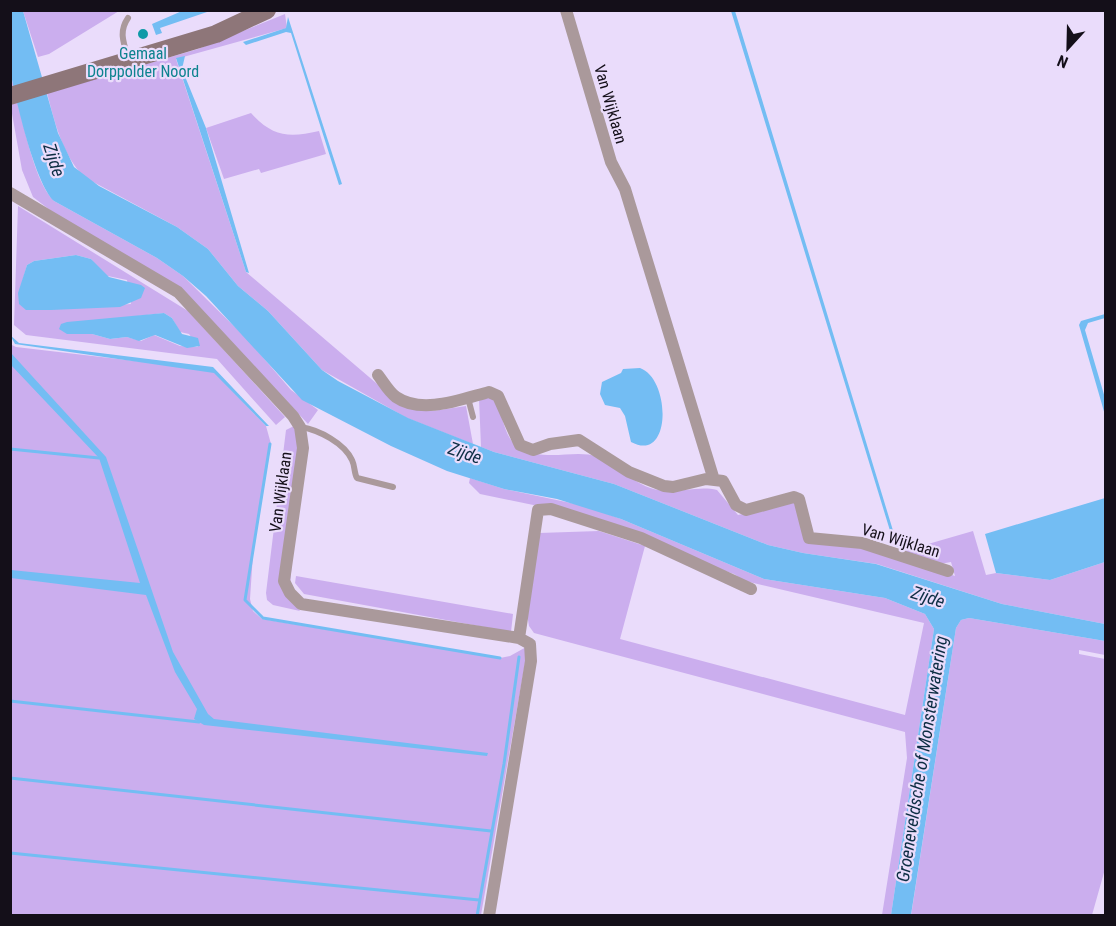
<svg xmlns="http://www.w3.org/2000/svg" width="1116" height="926" font-family="'Roboto Condensed',sans-serif">
<style>
.green{fill:#cbaeee;fill-rule:evenodd}
.water{fill:#73bdf3}
.lines{fill:none;stroke-linecap:round;stroke-linejoin:round}
.stream{stroke:#73bdf3;stroke-width:3}
.lane{stroke:#aa999b;stroke-width:6}
.street{stroke:#aa999b;stroke-width:12}
.secondary{stroke:#8e7679;stroke-width:18}
.culture-dot{fill:#0f9aa8;stroke:#eadcfb;stroke-width:2}
.labels{text-anchor:middle;stroke-width:4.5;stroke-linejoin:round;paint-order:stroke}
.culture-label{font-size:16px;fill:#0d838f;stroke:#eadcfb}
.street-label{font-size:16px;fill:#140f19;stroke:#eadcfb}
.water-label{font-size:18px;font-style:italic;fill:#0d2e44;stroke:#eadcfb}
</style>
<rect width="100%" height="100%" fill="#eadcfb"/>
<path class="green" d="M23 11H119L49 54 38 57Z
M285 14 287 28 176 59 246 272 403 406 433 411 466 406 473 444 407 418 322 370 268 311 238 286 208 249 177 227 84 177C62 154 55 123 47 93L198 49Z
M10 74C21 106 31 179 54 201L157 258 183 276 247 339 291 390 318 410 308 424 192 300 59 217 33 197 22 170 11 108Z
M251 113C273 137 289 138 319 131L326 154 261 173 259 169 224 179 206 128Z
M18 206 188 311 285 417 276 425 217 359 26 335 14 325ZM76 255 91 259 103 275 127 280 131 304 33 310 21 286 27 265 34 261ZM164 313 172 318 180 332 189 334 198 347 180 346 154 335 141 341 127 337 110 339 92 334H67L112 319Z
M10 344 16 347 212 370 266 426 271 444 253 554 250 599 253 611 262 619 500 658 510 656 528 646 481 915H11Z
M495 397C502 411 504 438 517 446 545 464 574 448 598 457 619 465 635 486 658 490 677 494 698 485 717 490L738 515 794 502 806 539 883 551 955 576 951 562 934 565 897 553 973 531 986 575 996 573 1050 580 1105 562V624L1002 604 877 564 803 553 768 545 614 484 494 452 481 447 479 398Z
M294 426 301 454 289 597 300 611 273 605 267 600 266 593 286 430Z
M470 478 504 489 585 506 621 519 764 579 885 598 925 614 934 629 891 915H882L907 758 905 732 534 633 529 626 527 614 539 533 599 531 645 546 620 639 905 715 924 623 745 581 734 574 543 507 480 494 469 483Z
M296 576 513 614 511 632 304 594 295 583Z
M969 618 1105 641V655L1079 650V654L1105 659V869L1092 915 911 916 956 628 961 620Z"/>
<path class="water" d="M10 11H23L58 133 74 167 99 186 177 227 208 249 238 286 268 311 322 370 338 381 408 418 494 452 614 484 768 545 803 553 876 564 1002 604 1105 624V641L969 618 961 620 956 628 911 915H891L934 629 925 614 885 598 764 579 621 519 557 499 504 489 447 471 391 446 302 400 206 296 183 276 157 258 54 201C35 183 17 104 11 75 7 56 11 31 10 11Z
M182 11H210L160 28 162 33 156 35 152 24Z
M731 11H735L898 547H895Z
M288 17 342 184 339 185 291 33 286 32 246 45 243 42 286 28Z
M185 56 182 69 206 128 249 273 246 272 176 58Z
M76 255 91 259 109 277 141 285 145 288 141 298 120 307 51 310H26L19 304 18 293 27 265 34 261Z
M164 313 172 318 182 334 198 338 200 346 187 348 155 335 139 341 127 337 110 339 92 334H67L59 329 61 324 67 322Z
M1105 314V318L1088 323 1085 330 1105 398V415L1079 325 1081 321Z
M10 335 19 343 213 367 269 426H266L214 373 15 344Z
M11 353 106 457 173 652 208 714 214 719 488 753 487 756 204 725 194 719 197 709 175 672 146 595 11 578V570L140 583 99 458 11 365Z
M640 368C671 379 672 464 631 442L625 416 620 408 605 405 600 394 602 382 621 373 623 369Z
M1105 498V562L1050 580 996 573 985 534Z"/>
<g class="lines">
<path class="stream" d="M270 444 245 600 263 618 500 658
M10 449 99 458
M10 701 199 722
M10 778 491 831
M10 853 479 900
M477 916 504 764 519 657"/>
<path class="lane" d="M128 57C123 42 119 31 128 18
M468 398 473 417
M301 427C319 430 344 443 352 460 355 466 354 473 357 478L393 487"/>
<path class="street" d="M566 10 611 162 625 189 714 480
M10 193 178 292 293 416 300 427 303 448 284 581 290 593 301 604 519 638 538 510 551 509 641 538 751 589
M378 375C384 383 389 392 396 397 422 415 462 399 489 392L498 396 520 445 533 450 550 444 579 440 629 472 664 486 673 487 706 479 723 481 736 505 746 510 794 497 799 499 809 538 862 543 948 571
M489 916 531 661 530 644 519 638"/>
<path class="secondary" d="M10 96 216 34 267 10"/>
</g>
<circle class="culture-dot" cx="143" cy="34" r="6"/>
<g class="labels">
<g class="culture-label">
<text x="143" y="59">Gemaal<tspan x="143" dy="18">Dorppolder Noord</tspan></text>
</g>
<g class="street-label">
<text transform="translate(611 104) rotate(74)" y="6">Van Wijklaan</text>
<text transform="translate(280 492) rotate(-82)" y="6">Van Wijklaan</text>
<text transform="translate(901 540) rotate(17)" y="6">Van Wijklaan</text>
</g>
<g class="water-label">
<text transform="translate(54 160) rotate(72)" y="6">Zijde</text>
<text transform="translate(465 453) rotate(19)" y="6">Zijde</text>
<text transform="translate(928 597) rotate(18)" y="6">Zijde</text>
<text transform="translate(922 759) rotate(-81)" y="6">Groeneveldsche of Monsterwatering</text>
</g>
</g>
<rect width="1116" height="926" fill="none" stroke="#140f19" stroke-width="24"/>
<g transform="translate(1068 48) rotate(202)" stroke="#eadcfb" stroke-width="4.5" paint-order="stroke">
<path d="M0-4.5L10 22L0 15L-10 22Z" fill="#140f19"/>
<text y="-9" font-size="16" font-weight="bold" text-anchor="middle" fill="#140f19">N</text>
</g>
</svg>
